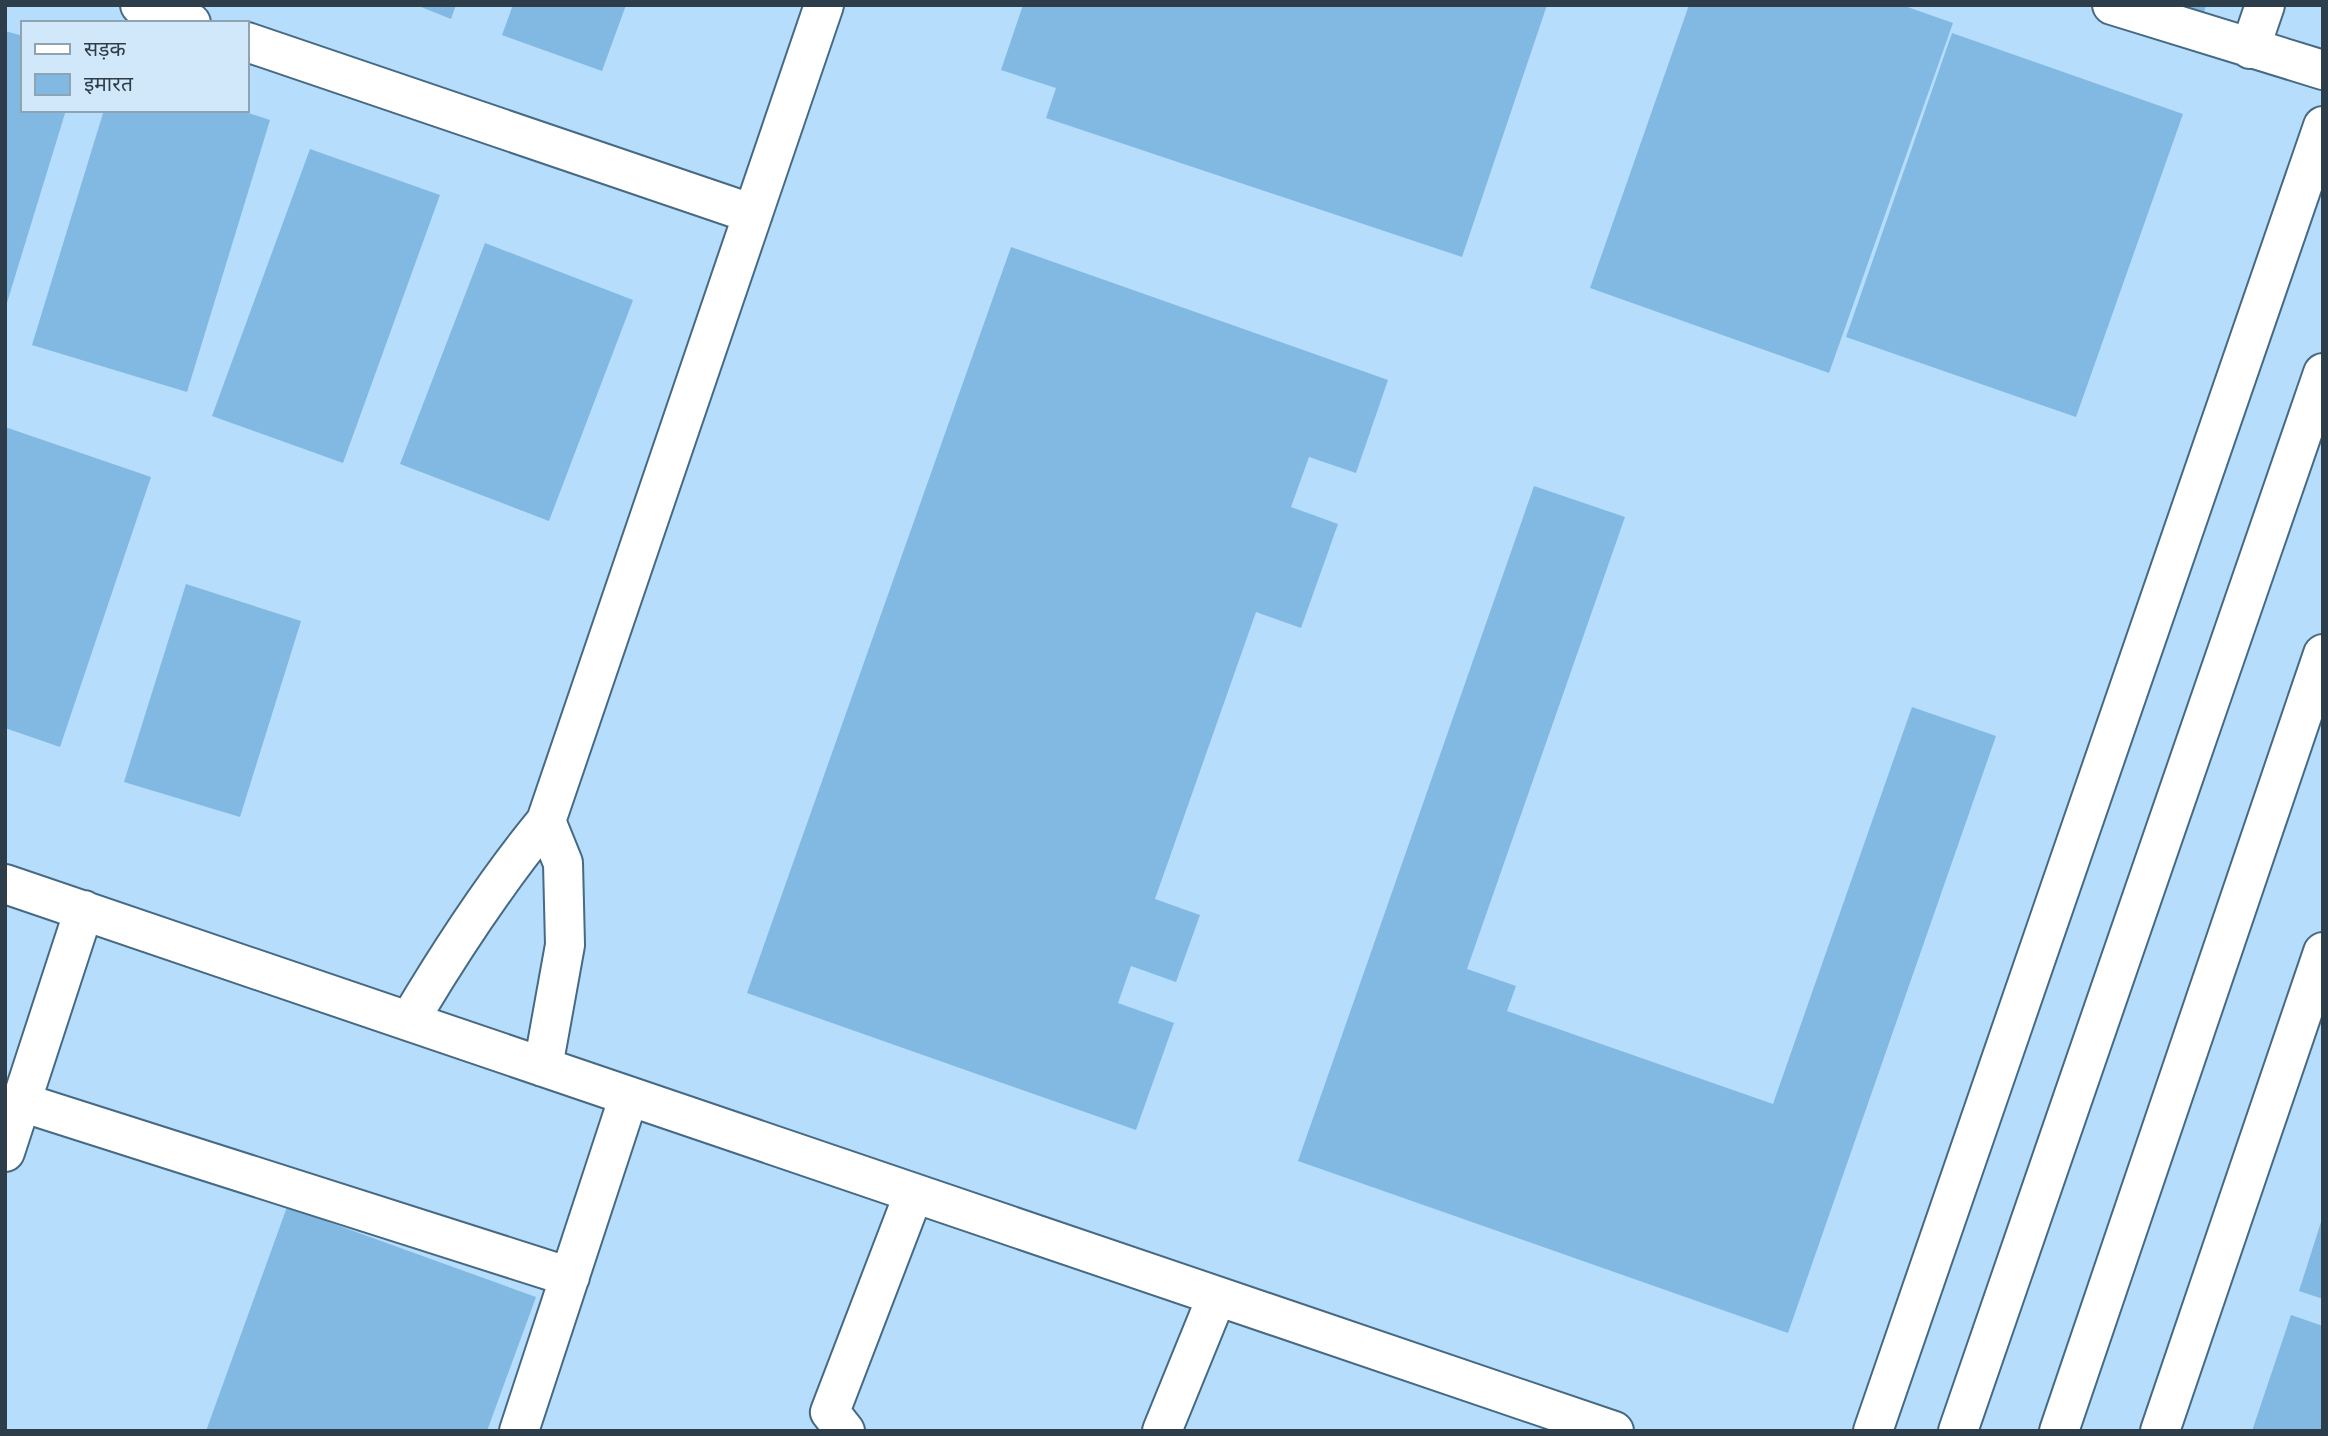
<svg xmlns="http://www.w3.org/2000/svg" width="2328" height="1436" font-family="Literata,'Noto Sans Devanagari',serif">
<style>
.building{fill:#82b9e2}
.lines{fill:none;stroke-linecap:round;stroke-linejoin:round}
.minor-casing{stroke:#466a84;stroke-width:42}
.minor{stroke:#fff;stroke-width:38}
</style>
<rect width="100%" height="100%" fill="#b6ddfb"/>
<path class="building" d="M416 5H456L451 19Z
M513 5H626L602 71 502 35Z
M1023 5H1547L1462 257 1046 118 1056 88 1001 70Z
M1689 5H1902L1953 23 1829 373 1590 288Z
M2172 5H2206L2203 16Z
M5 31 23 36V110H66L6 306Z
M1952 33 2183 114 2076 417 1846 337Z
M104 110H239L270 120 187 392 32 345Z
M310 149 440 195 343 463 212 416Z
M485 243 633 300 549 521 400 464Z
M1011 247 1388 380 1356 473 1309 457 1291 507 1338 524 1301 628 1256 612 1155 899 1200 915 1176 982 1131 966 1118 1003 1174 1023 1136 1130 747 993Z
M5 427 151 477 60 747 5 728Z
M1534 486 1625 517 1467 969 1516 986 1507 1011 1773 1104 1912 707 1996 736 1788 1333 1298 1161Z
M186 584 301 621 240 817 124 782Z
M287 1207 536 1297 487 1431H206Z
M2322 1219H2323V1299L2299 1291Z
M2291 1315 2323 1326V1431H2252Z"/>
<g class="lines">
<g class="minor-casing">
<path id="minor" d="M140 5 191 23
M2112 5 2323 70
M247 42 753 214
M2250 49 2265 5
M5 884 1614 1431
M409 1021C450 952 495 883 546 821L824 5
M543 1067 565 945 563 863 546 821
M21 1102 570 1277
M5 1152 84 910
M519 1431 629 1096
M845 1431 830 1412 914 1193
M1162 1431 1217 1296
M1873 1431 2323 126
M1958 1431 2323 373
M2059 1431 2323 654
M2160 1431 2323 952"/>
</g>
<use href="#minor" class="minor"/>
</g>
<rect width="2328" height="1436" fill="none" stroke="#2d3d49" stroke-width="14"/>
<rect x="21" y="21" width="228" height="91" fill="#d1e8fa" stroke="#8fa4b3" stroke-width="2"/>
<rect x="35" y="44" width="35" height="10" fill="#ffffff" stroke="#8fa4b3" stroke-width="2"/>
<text x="84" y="56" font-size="21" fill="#2d3d49">सड़क</text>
<rect x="35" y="74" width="35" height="21" fill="#82b9e2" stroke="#8fa4b3" stroke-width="2"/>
<text x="84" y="91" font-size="21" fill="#2d3d49">इमारत</text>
</svg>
